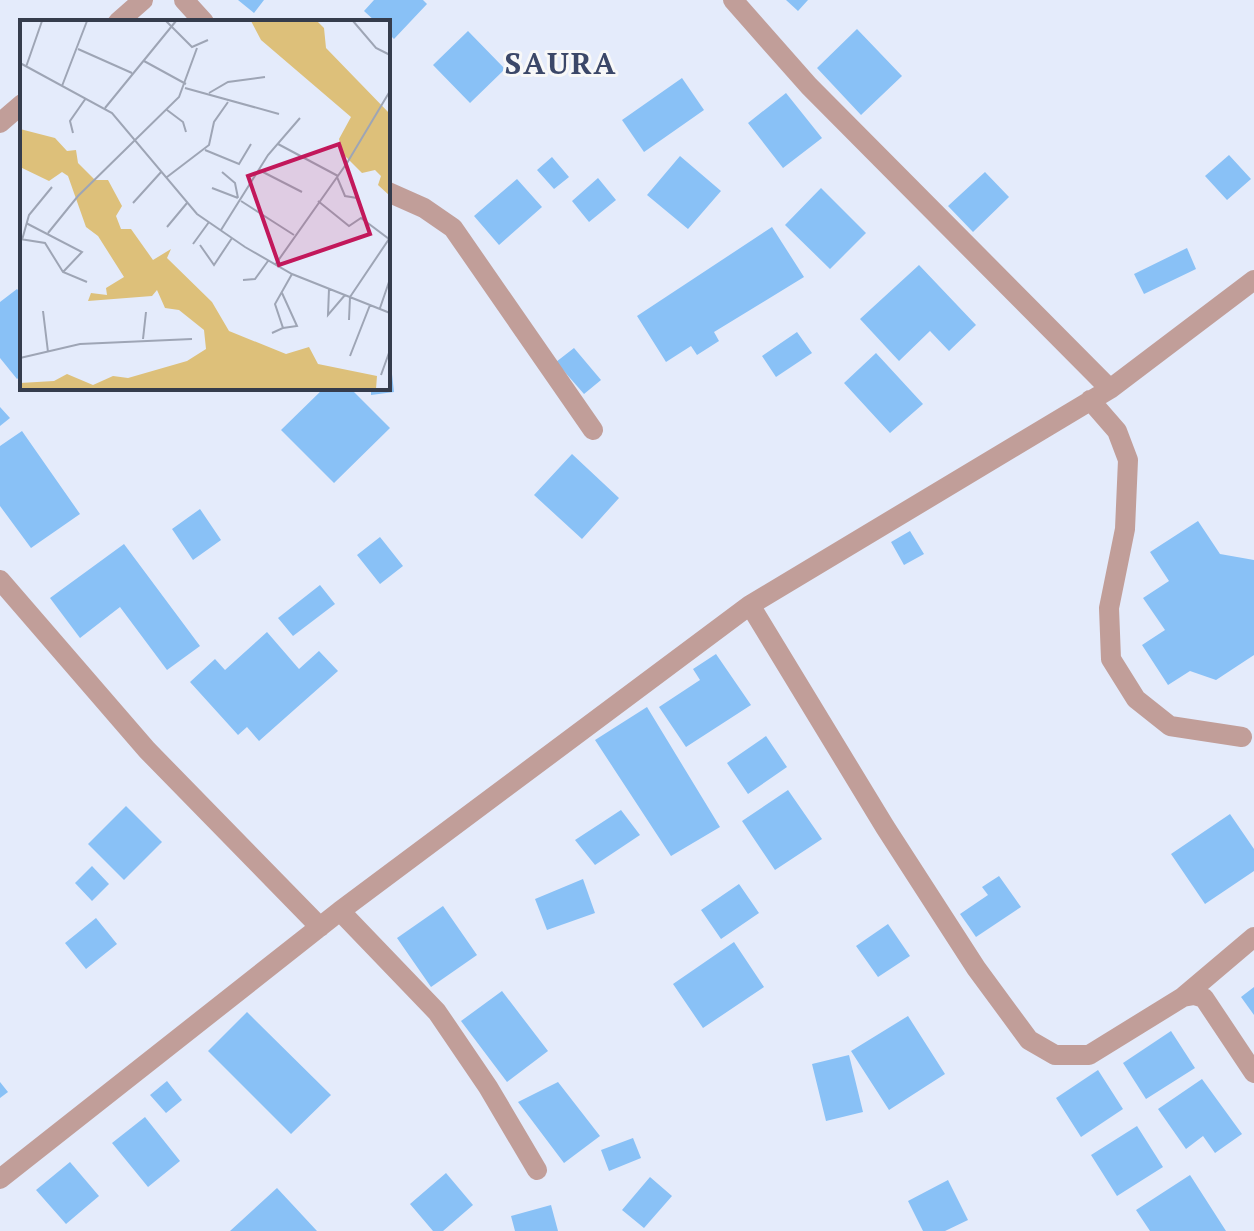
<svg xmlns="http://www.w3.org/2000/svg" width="1254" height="1231" font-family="'PT Serif',serif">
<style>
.building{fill:#89c1f6}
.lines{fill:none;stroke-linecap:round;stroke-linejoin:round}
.minor{stroke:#c19e99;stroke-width:20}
.labels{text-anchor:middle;stroke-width:6;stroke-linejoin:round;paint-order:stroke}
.district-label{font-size:30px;font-weight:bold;letter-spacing:2px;fill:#3b4768;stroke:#f8f8f8}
.inset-road{fill:none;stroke:#9ea5b5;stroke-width:2}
.view{fill:#c2185b;fill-opacity:0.15;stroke:#c2185b;stroke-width:4}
.inset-edge{fill:none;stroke:#353c4c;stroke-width:4}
</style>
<rect width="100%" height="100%" fill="#e4ebfb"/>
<path class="building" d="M238 0H264L254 13Z
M374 0H423L427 4 394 39 388 33V22H376L364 11Z
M786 0H808L798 11Z
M857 29 902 76 861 115 817 68Z
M468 31 505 69 470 103 433 65Z
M682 78 704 110 644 152 622 120Z
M786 93 822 138 783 168 748 123Z
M1229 155 1251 179 1227 200 1205 176Z
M680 156 721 191 688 229 647 195Z
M552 157 569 177 554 189 537 170Z
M985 172 1009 197 973 232 948 206Z
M598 178 616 200 589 222 572 201Z
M517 179 542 207 499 245 474 216Z
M821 188 866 233 830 269 785 225Z
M772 227 804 277 714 332 719 341 697 355 691 346 666 362 637 316Z
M1187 248 1196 269 1144 294 1134 274Z
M919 265 976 325 949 351 930 331 899 361 860 319Z
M17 289 22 295V375L17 379 0 358V302Z
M797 332 812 353 776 377 762 356Z
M574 348 601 380 584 394 556 362Z
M876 353 923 404 890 433 844 383Z
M388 365H391L394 392 371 395V388H388Z
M324 388H350L390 428 334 483 281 430Z
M0 407 10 418 0 426Z
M22 431 80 514 31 548 0 506V446Z
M572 454 619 498 582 539 534 495Z
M200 509 221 540 193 560 172 529Z
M1198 521 1220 554 1254 560V655L1216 680 1190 671 1168 685 1142 645 1165 630 1143 598 1169 581 1150 552Z
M910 531 924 554 904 565 891 542Z
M380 537 403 566 380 584 357 555Z
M124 544 200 646 167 670 120 607 80 638 50 598Z
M320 585 335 604 293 636 278 618Z
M267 632 299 669 319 651 338 671 259 741 247 727 238 735 190 682 215 659 225 670Z
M716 654 751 705 686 747 659 707 700 680 693 669Z
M647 707 720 827 671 856 595 740Z
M766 736 787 767 748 794 727 763Z
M788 790 822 839 775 870 742 821Z
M126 806 162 842 124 880 88 844Z
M621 810 640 835 595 865 575 840Z
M1230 814 1254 849V871L1205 904 1171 854Z
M92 866 109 884 92 901 75 883Z
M999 876 1021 907 976 937 960 914 988 895 982 887Z
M583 879 595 913 547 930 535 899Z
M739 884 759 913 721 939 701 910Z
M443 906 477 955 431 987 397 938Z
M96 918 117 944 86 969 65 943Z
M888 924 910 956 878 977 856 946Z
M734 942 764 987 703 1028 673 984Z
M1254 987V1015L1241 997Z
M502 991 548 1051 507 1082 461 1021Z
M247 1012 331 1095 291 1134 208 1051Z
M908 1016 945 1074 889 1110 851 1051Z
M1171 1031 1195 1068 1146 1099 1123 1063Z
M849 1055 863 1112 826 1121 812 1064Z
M1098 1070 1123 1109 1081 1137 1056 1098Z
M1202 1079 1242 1134 1215 1153 1203 1136 1186 1149 1158 1109Z
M167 1081 182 1100 166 1113 150 1095Z
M0 1082 8 1092 0 1098Z
M558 1082 600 1136 564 1163 518 1102Z
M145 1117 180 1161 148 1187 112 1143Z
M1137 1126 1163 1167 1117 1196 1091 1155Z
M633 1138 641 1158 609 1171 601 1150Z
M70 1162 99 1196 66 1224 36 1190Z
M446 1173 473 1205 443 1231H433L410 1204Z
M1190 1175 1226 1231H1150L1136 1210Z
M650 1177 672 1196 644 1228 622 1210Z
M948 1180 968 1220 945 1231H923L908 1201Z
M277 1188 317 1231H230Z
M551 1205 558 1231H515L511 1216Z"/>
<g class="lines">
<path class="minor" d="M184 0 204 22
M733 0 809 86 1110 389
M118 22 143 0
M0 123 22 104
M388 192 424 208 453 228 593 430
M1090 400 1117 431 1128 460 1125 529 1109 608 1111 659 1136 699 1170 726 1242 737
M0 580 147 750 320 927
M750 605 885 827 976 968 1029 1040 1055 1055H1089L1183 997 1194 995 1204 998 1254 1073
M340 911 437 1012 488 1087 537 1170
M1183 997 1254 937
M0 1179 340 911 750 605 1110 389 1254 280"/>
</g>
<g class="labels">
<g class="district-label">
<text x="561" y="74">SAURA</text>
</g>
</g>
<g transform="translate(20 20)">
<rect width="370" height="370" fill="#e4ebfb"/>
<path d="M231 1H297L304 8 306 28 370 94V176L358 165 361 156 355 150 342 153 323 134 319 119 331 97 241 20ZM0 109 35 118 47 131 56 130 58 143 75 160H88L102 186 96 196 101 209H111L133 240 151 229 147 238 192 282 209 311 266 334 289 327 298 344 357 356 356 369H0V363L34 361 47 354 73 365 93 356 108 358 167 341 186 329 184 310 159 290 145 288 137 270 132 276 68 281 71 273 87 275 86 268 104 257 78 216 66 207 48 156 42 152 29 161 0 147Z" fill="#ddc07a"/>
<path class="inset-road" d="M146 1 172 27 188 20M333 1 356 28 370 35M58 29 112 53M124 41 166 64M0 43 92 93 177 194 225 227 272 254 370 293M6 47 22 1M42 66 67 1M165 68 259 94M189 73 208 62 245 57M85 88 156 1M147 90 163 102 166 112M53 113 50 101 66 78M258 124 318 156M185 130 219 144 231 124M239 150 282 172M202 152 215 163 218 178M147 157 189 125 194 102 208 82M317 157 325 176 337 178M192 168 218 178M221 181 274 215M298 181 329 206 341 198 369 219 330 277 329 300M113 183 142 151M6 203 62 232 43 252M147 207 167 183M201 210 248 135 280 98M28 213 58 176 159 77 177 28M0 219 25 223 43 252 67 262M2 220 9 195 32 167M173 224 189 202M180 225 194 245 212 218M255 245 327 143 370 71M223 260 235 259 248 241M309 269 308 295 325 275M262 273 277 306 263 308M360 288 370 259M23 291 28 332M252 313 263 308 255 284 272 254M123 319 126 292M330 336 350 285M0 338 60 324 172 319M361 355 370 330"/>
<path class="view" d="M319 124 350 214 259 245 228 156Z"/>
<rect width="370" height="370" class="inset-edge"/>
</g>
</svg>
